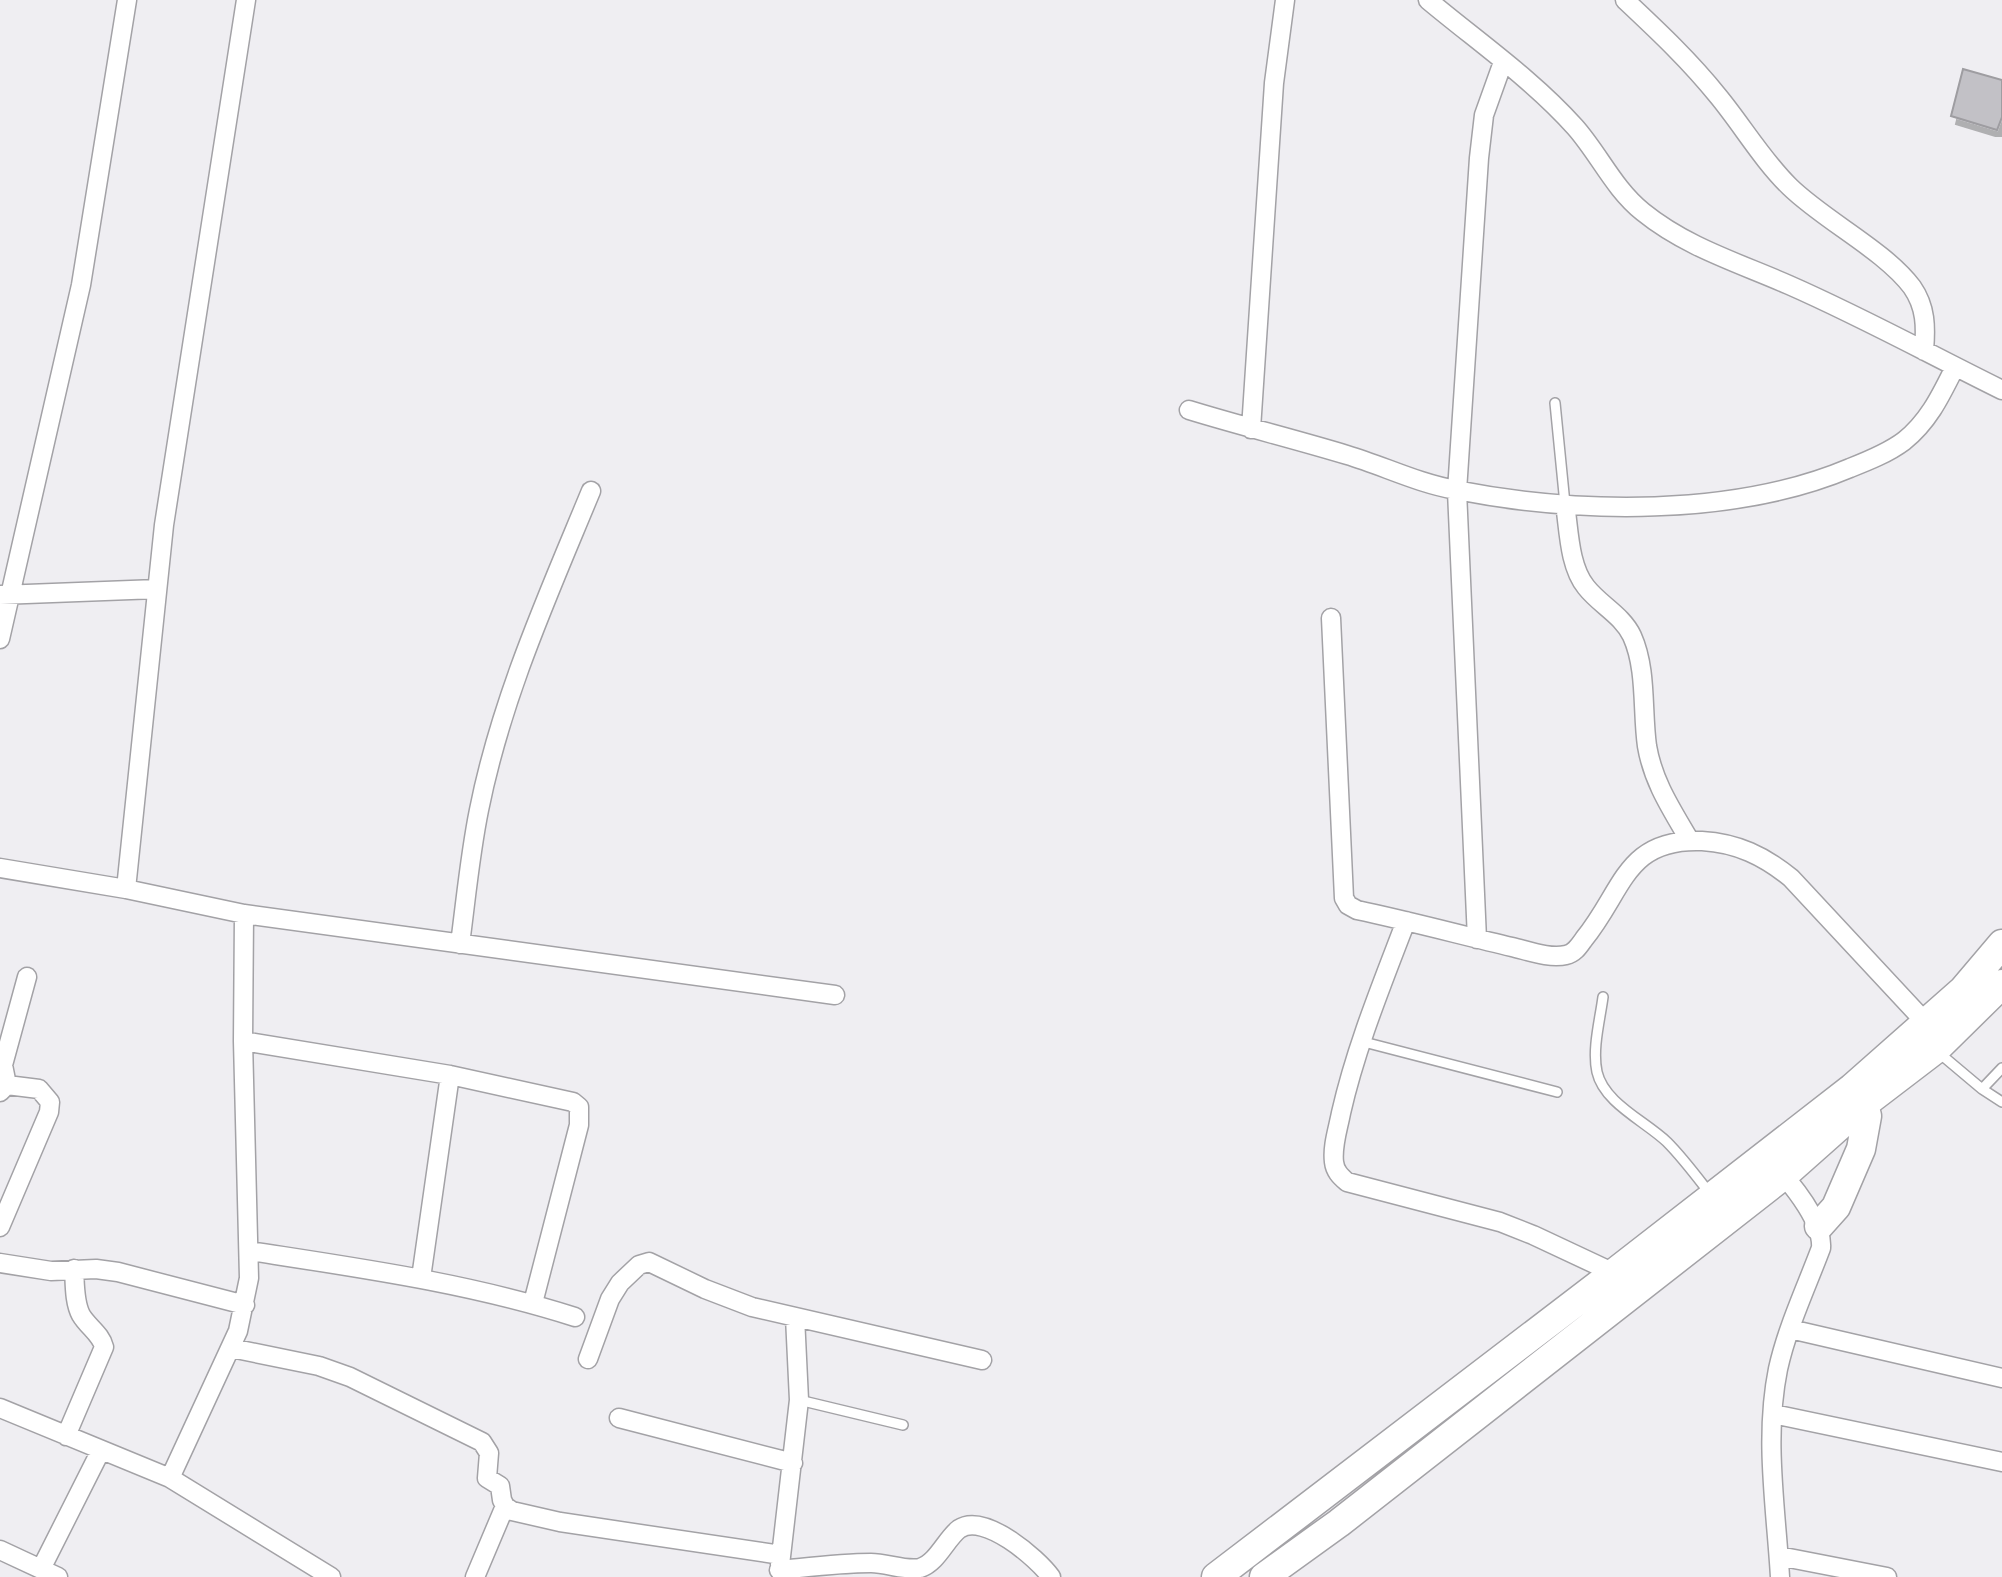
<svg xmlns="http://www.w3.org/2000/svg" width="2002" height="1577" font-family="'IBM Plex Sans',sans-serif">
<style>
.building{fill:#c2c1c6;stroke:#9e9da1;stroke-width:2;filter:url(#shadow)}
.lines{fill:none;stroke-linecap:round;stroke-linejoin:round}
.lane-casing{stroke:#a3a2a6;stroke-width:12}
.street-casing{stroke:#a3a2a6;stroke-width:21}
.primary-casing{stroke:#a3a2a6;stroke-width:31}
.lane{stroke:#fff;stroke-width:9}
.street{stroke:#fff;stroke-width:18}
.primary{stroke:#fff;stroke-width:28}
</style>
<defs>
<filter id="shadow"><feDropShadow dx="5" dy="8" stdDeviation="0" flood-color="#0004"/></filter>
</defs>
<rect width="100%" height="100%" fill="#efeef2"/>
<path class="building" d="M1963 69 2002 80V117L1997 130 1951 116Z"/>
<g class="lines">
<g class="lane-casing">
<path id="lane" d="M1555 403 1565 504
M1603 997C1600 1020 1592 1049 1597 1072 1604 1103 1645 1121 1667 1142 1683 1158 1697 1177 1711 1195
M1360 1041 1557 1092
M1938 1052 1982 1089 2002 1102
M1982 1089 2002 1068
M799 1400 903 1425"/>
</g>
<g class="street-casing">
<path id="street" d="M1428 0C1477 41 1532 79 1575 127 1599 154 1614 189 1643 212 1686 247 1739 263 1789 285 1862 317 1931 355 2002 390
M1625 0C1658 31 1690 61 1718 96 1742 125 1763 161 1790 187 1825 221 1884 250 1912 287 1926 307 1926 327 1924 351
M1189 410C1241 426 1294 439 1347 455 1384 466 1417 483 1456 490 1578 514 1734 517 1850 468 1868 461 1888 453 1904 441 1929 421 1941 395 1955 367
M1251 429 1274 83 1285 0
M1565 504C1569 530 1569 566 1586 587 1600 605 1622 615 1632 636 1647 669 1642 711 1647 746 1653 782 1672 810 1690 841
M0 595 157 589
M1331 618 1344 898 1348 905 1357 910C1409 921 1461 935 1512 947 1529 951 1550 959 1566 955 1575 953 1579 946 1584 939 1624 890 1625 838 1702 841 1737 843 1764 856 1791 878L1926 1023
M0 639 81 285 127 0
M0 868 126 889 244 914 835 995
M126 889 164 525 246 0
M1406 921C1382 984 1356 1047 1341 1113 1338 1129 1332 1146 1334 1162 1335 1171 1340 1176 1347 1182L1500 1222 1533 1235 1614 1273
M1477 939 1457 491 1479 158 1484 115 1503 62
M460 944C466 899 470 854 479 810 501 699 548 595 591 491
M243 1041 450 1075 573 1102 579 1107V1125L533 1303
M7 1085 3 1065 27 977
M0 1092 7 1085 39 1089 50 1102 49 1112 0 1227
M1778 1169C1795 1188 1823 1223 1821 1248 1806 1288 1787 1328 1778 1369 1764 1438 1776 1508 1780 1577
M250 1251C359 1268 469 1283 575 1317
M0 1263 51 1271 96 1269 118 1272 245 1305
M421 1278 450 1075
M1790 1329 2002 1378
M231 1348 319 1366 350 1377 482 1442 489 1453 487 1478 500 1486 502 1500 505 1506 512 1511 560 1522 781 1555
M588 1359 610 1299 620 1283 639 1265 649 1262 705 1289 752 1307 982 1360
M0 1408 170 1478 331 1577
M1773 1414 2002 1462
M619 1418 793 1463
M66 1436 104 1347C101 1334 88 1327 81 1315 74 1302 75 1283 74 1269
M170 1478 238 1331 249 1278 243 1041 244 914
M0 1550 58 1577
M1779 1556 1887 1577
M780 1565 799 1400 795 1317
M41 1569 101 1450
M779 1570C810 1567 841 1563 871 1563 887 1563 905 1571 920 1568 937 1563 946 1539 959 1529 984 1512 1037 1558 1051 1577
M475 1577 505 1506"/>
</g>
<g class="primary-casing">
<path id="primary" d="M1819 1226 1836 1207 1861 1149 1867 1116 1864 1104 1857 1094
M1216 1577 1614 1273 1852 1088 1963 990 2002 944
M1264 1577 1339 1523 1784 1175 1864 1104 1936 1049 2002 984"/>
</g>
<use href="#lane" class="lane"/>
<use href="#street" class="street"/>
<use href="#primary" class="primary"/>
</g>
</svg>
